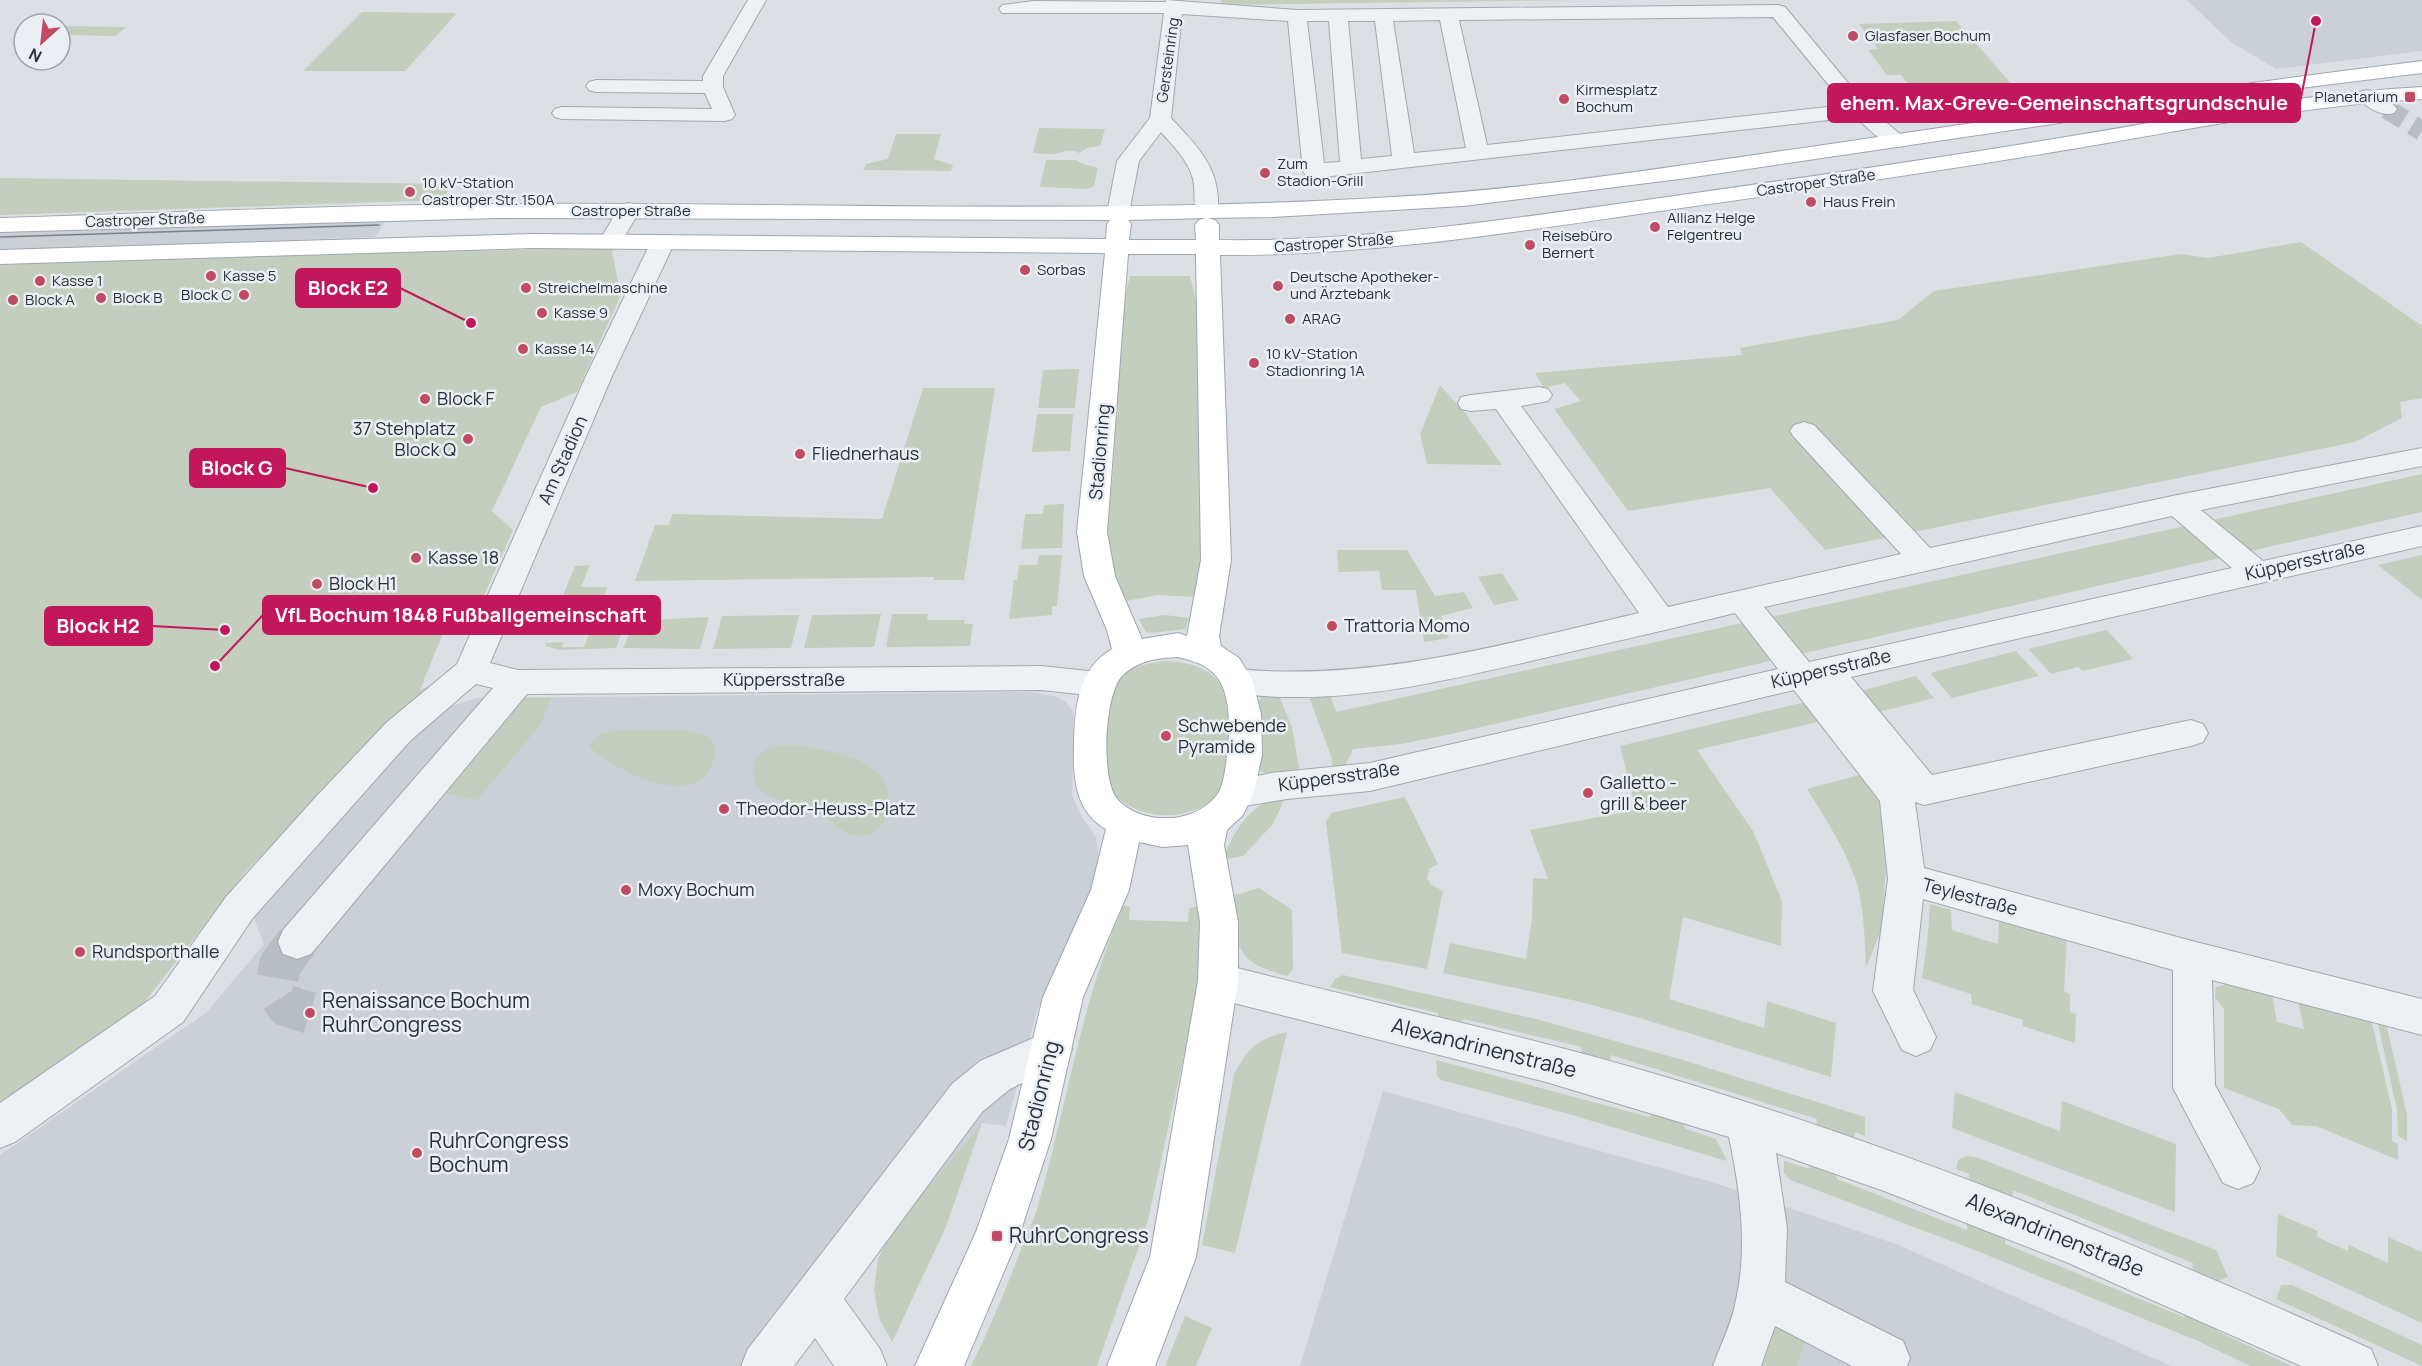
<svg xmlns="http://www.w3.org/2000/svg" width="2422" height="1366" font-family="Manrope,sans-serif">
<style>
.built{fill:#cbcfd6}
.green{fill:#c3cebe}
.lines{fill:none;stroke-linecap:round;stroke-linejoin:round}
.minor-tunnel-far1{stroke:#b8bdc3;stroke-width:20;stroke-dasharray:20 10;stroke-linecap:butt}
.minor-tunnel{stroke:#b8bdc3;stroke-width:42;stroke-dasharray:42 21;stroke-linecap:butt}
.minor-casing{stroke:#a2a7ae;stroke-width:2}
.major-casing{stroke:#9da5af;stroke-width:2}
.minor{fill:#eef1f4;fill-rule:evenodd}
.major{fill:#fff;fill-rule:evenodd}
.tram{stroke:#77818d;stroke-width:1.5}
.poi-dot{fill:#c04b63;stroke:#ebeff3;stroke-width:2}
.labels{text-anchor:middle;stroke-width:5;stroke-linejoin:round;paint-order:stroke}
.far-poi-label{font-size:15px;fill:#272f3a;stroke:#ebeff3;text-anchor:start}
.far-street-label{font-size:15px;fill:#272f3a;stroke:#ebeff3}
.poi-label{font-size:18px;fill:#272f3a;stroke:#ebeff3;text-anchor:start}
.street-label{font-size:18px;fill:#272f3a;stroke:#ebeff3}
.near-poi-label{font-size:21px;fill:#272f3a;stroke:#ebeff3;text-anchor:start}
.near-street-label{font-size:21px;fill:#272f3a;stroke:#ebeff3}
.leader{fill:none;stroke:#c2185b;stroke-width:2}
.callout-dot{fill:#c2185b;stroke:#ebeff3;stroke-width:2}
.callout{fill:#c2185b;stroke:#c2185b;stroke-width:2}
.callout-label{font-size:20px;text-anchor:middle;font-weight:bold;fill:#fff}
</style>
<rect width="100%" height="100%" fill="#dce0e5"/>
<path class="built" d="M2187 0H2422V51L2276 69 2231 42Z
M386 220 375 237 0 250V233Z
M1029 692 1055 696 1065 701 1073 711 1075 719 1072 795 1083 819 1096 837 1100 866 1092 899 1073 934 1038 1008 1006 1126 982 1123 894 1228 793 1366H0V1155L207 1012 264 944 253 916 435 711 477 698Z
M1383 1091 1712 1182 1896 1244 2171 1366H1300Z"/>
<path class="green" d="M1221 0H1579L1222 5Z
M362 12 457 13 405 71H303Z
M1956 21 2031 106 1940 118 1929 102H1921L1901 75H1887L1868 50 1878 49 1859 24Z
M60 26 126 27 115 36 60 35Z
M1039 128 1105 129 1100 146 1087 148 1079 153C1069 148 1064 152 1055 154 1048 155 1040 153 1033 153Z
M896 134H941L934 159 953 165 951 171 863 170 866 164 888 159Z
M1046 160H1076L1083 164 1098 168 1094 186 1088 189 1040 187Z
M0 178 453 184 442 200 0 215Z
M2301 242 2422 326V398L2400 402 2402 418 2355 442 1825 550 1770 488 1628 511 1554 409 1581 401 1565 383 1544 388 1535 373 1742 355 1740 348 1898 320 1934 291 2181 254 2208 258Z
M614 248 612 252 621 295 577 392 541 407 492 511 513 530 468 632 443 633 420 690 470 671 314 803 248 869 140 1008 0 1117V265L272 255Z
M1130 276H1190L1196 300 1203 542 1201 571 1194 597 1158 595 1126 601C1101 554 1100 536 1112 484L1124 300Z
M1079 369 1075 408H1038L1043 370Z
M1440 385 1465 413 1502 465 1427 464 1420 434Z
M923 388H995L964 580H934V577L635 581 655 525H668L673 514 882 519Z
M1037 414H1073L1070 451 1032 452Z
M2422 474V512L1446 735 1401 744 1353 749 1343 771H1334L1330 753 1309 697 1310 695H1330L1336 712Z
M1064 504 1062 548 1021 549 1025 514H1043L1044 505Z
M1337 550H1407L1435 596 1464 592 1473 608 1441 616 1449 638 1424 642 1416 590H1382L1379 571 1339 572Z
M1039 555H1062L1057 606H1052V615L1009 619 1014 580H1017L1019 565H1037Z
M2422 555V600L2378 565Z
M590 565 581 587H607L594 622 626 621 616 648 558 650 546 646 545 643 564 642 562 647H584L593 624H551L575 566Z
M1502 573 1519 600 1494 605 1478 577Z
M881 614 874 647 804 648 812 615Z
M892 614H928L927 620H965L964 624H973L970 646 886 647Z
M799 615 791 648 713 649 722 616Z
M1165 615 1189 618 1185 629 1151 633 1146 632 1139 619Z
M709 617 700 649 623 648 635 621Z
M2107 630 2133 659 2083 671 2078 667 2051 674 2028 649Z
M2016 651 2039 676 1952 698 1930 673Z
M1164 661C1193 662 1214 669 1228 695 1228 713 1228 731 1228 750 1228 757 1230 766 1229 772 1218 818 1156 826 1123 802 1119 799 1113 794 1110 789 1103 776 1105 759 1106 744 1108 693 1105 669 1164 661Z
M1916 676 1934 698 1878 712 1860 691Z
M1263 696H1279L1292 727 1300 773 1268 774 1260 771 1258 701Z
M526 698H551L541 724 477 800 446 793Z
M1810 701 1827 720 1697 750 1753 831 1782 901 1781 946 1683 917 1669 999 1764 1028 1767 1001 1836 1023 1831 1077 1640 1018 1577 1001 1443 973 1450 943 1526 959 1532 918 1533 878 1548 879 1530 830 1636 810 1620 746Z
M650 730H684L709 737C716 746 716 756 711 767 690 810 612 769 589 746 596 727 633 731 650 730Z
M778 746C804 744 859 754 878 773 901 797 887 845 850 834 836 829 828 818 816 811 793 800 746 803 754 764 756 752 767 748 778 746Z
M1867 773 1891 807 1892 839 1886 865 1882 928 1866 968C1865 940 1864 912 1857 884 1847 851 1825 818 1807 789Z
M1286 795 1273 824 1243 856 1223 860C1230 839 1243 816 1262 804 1269 800 1278 798 1286 795Z
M1405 797 1438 864 1429 869 1427 878 1430 884 1443 891 1427 969 1342 953 1326 822 1331 813Z
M1259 888 1292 910 1293 969 1287 976C1233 962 1238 946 1229 897Z
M1930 904 1951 910 1952 930 1998 944 1999 919 2067 939 2064 991 2070 994V1012L2076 1014 2075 1043 2023 1026V1020L1972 1004 1971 994 1922 978 1927 944Z
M1124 905 1130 907 1129 920 1188 922 1189 908 1202 906 1206 929 1196 1001 1148 1220 1097 1366H971C990 1328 1006 1289 1021 1249 1028 1232 1036 1215 1040 1198 1068 1100 1082 998 1124 905Z
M1343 975 1536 1019 1683 1060 1865 1117V1136L1855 1132 1853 1145 1816 1133 1817 1119 1611 1055 1609 1065 1580 1058 1582 1047 1463 1019 1461 1028 1437 1023 1438 1013 1330 987 1335 979Z
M2232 983 2271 989 2277 1022 2304 1029 2297 996 2371 1019 2392 1109V1141L2398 1144V1160L2316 1126 2292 1125 2279 1109 2224 1088V1009L2215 998 2216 987Z
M2377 1020 2386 1023 2407 1115V1141L2398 1136 2397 1110Z
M1287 1032 1235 1253 1202 1245 1234 1074C1249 1048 1257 1039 1287 1032Z
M1436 1060 1649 1117 1656 1111 1679 1119 1686 1129 1716 1139 1727 1161 1565 1113 1441 1080 1437 1076Z
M1955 1092 2060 1131 2062 1101 2176 1144 2175 1212 1952 1128Z
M982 1123 946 1227 892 1342 879 1318 874 1290 878 1258 894 1228Z
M1966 1156 1976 1157 2216 1250 2228 1277 2209 1285 2192 1279 2193 1263 2013 1190 2012 1203 1969 1187V1174L1956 1169 1958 1160Z
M1810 1157 1835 1164 1837 1179 1967 1230 1968 1213 2005 1227V1244L2184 1317 2185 1305 2216 1316 2217 1331 2292 1366H2250L2198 1341 1972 1249 1790 1180 1784 1173V1161L1809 1169Z
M2278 1214 2318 1231 2317 1237 2348 1251 2349 1245 2388 1263V1237L2422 1252V1323L2276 1256Z
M2281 1285H2292L2422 1345V1366L2276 1299Z
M1780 1312 1808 1327 1797 1366H1763Z
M1185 1316 1212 1328 1196 1366H1165Z"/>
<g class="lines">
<path class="minor-tunnel-far1" d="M2387 109 2422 131"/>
<path class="minor-tunnel" d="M297 942 280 965 276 989 287 1006 310 1013"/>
<g class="minor-casing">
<path id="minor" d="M748 0H766L723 76V87L735 115 732 119 725 121 562 119 555 117 552 113 555 109 562 107 712 109 705 93 596 92 589 90 586 86 589 82 596 80 703 81V76Z
M1166 0 1297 10 1778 5 1785 7 1867 106 1908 141 1905 146C1886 150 1869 128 1855 117L1314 178 1306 176 1303 171 1288 21 1182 14 1171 118C1193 142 1217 164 1218 199 1218 206 1219 211 1215 217L1207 219 1199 217C1192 207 1196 191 1193 179 1188 160 1174 147 1161 132L1139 161 1129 213 1126 218 1118 220 1110 218 1107 213 1117 161 1150 118 1164 13H1002L999 9 1002 5 1033 1 1166 2ZM1773 17 1845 105 1487 145 1459 20ZM1440 20 1466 148 1414 153 1393 21ZM1307 21H1329L1340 162 1324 163ZM1348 21H1375L1392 156 1361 159Z
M2367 90C2377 93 2391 100 2397 109L2394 113C2381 117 2365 107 2357 96L2360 92Z
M629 203 637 205 640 210 619 246 611 248 603 246 599 241 618 210 621 205Z
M659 243 667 245 671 250 612 376 490 663 518 670 1041 666 1098 672 1110 675 1115 684 1110 693 1098 696 1041 690 527 694 311 954 297 959 283 954 278 942 283 930 493 688 476 684 410 741 252 919 183 1022 15 1142 0 1148V1103L155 996 226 897 314 799 386 723 457 664 586 376 647 250 651 245Z
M1539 387 1548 389 1552 395 1548 401 1521 406 1668 607 1901 554 1794 437 1790 431 1794 425 1804 422 1814 425 1930 548 2177 495 2422 448V466L2201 510 2263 561 2422 526V546L1851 677 1932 775 2191 720 2203 724 2208 733 2203 742 2191 746 1924 805 1915 802 1924 868 2192 941 2422 999V1035L2212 980 2215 1085 2260 1168 2253 1183 2238 1189 2223 1183 2173 1088V970L1923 899 1913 990 1936 1037 1930 1050 1916 1056 1902 1050 1873 991 1888 879 1880 801 1794 690 1370 791 1287 799 1238 807 1225 803 1220 793 1225 783 1271 773 1370 763 1778 669 1735 613C1667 630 1599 645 1531 661 1452 679 1374 698 1293 697 1270 697 1247 696 1225 690L1221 681 1225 672 1237 669C1374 682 1507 643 1639 613L1496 409 1471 411 1461 409 1458 403 1461 397 1471 395ZM2172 516 2232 568 1809 662 1764 607Z
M1218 963C1376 1004 1536 1037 1692 1085 1925 1156 2149 1249 2371 1349L2378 1366H2301L2066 1262 1884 1191 1776 1153 1787 1228 1785 1282 1903 1341 1910 1358 1907 1366H1852L1775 1326 1761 1366H1713C1721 1344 1732 1323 1736 1300 1748 1246 1740 1190 1729 1137L1546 1082 1218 999 1204 993 1198 981 1204 969Z
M1052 1030 1066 1036 1072 1049 1066 1062 1010 1089 982 1112 844 1299 880 1349 887 1366H834L815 1338 794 1366H741L748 1349 952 1084 980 1061Z"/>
</g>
<g class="major-casing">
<path id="major" d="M2422 61V73L2275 91 1687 178 1463 206 1273 217 1207 218 1215 220 1219 225V240C1358 242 1494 221 1632 202 1781 181 1929 160 2078 135 2192 116 2306 93 2422 87V99C2306 105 2192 129 2078 148 1930 173 1781 194 1632 215 1495 235 1358 256 1220 255L1231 560 1219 636 1221 646 1239 658 1252 679 1261 714 1262 755 1254 792 1243 815 1227 830 1224 845 1238 922V981L1196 1257 1155 1366H1107L1150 1257 1198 981 1200 922 1188 845 1162 847 1139 842 1129 890 1083 997 1051 1139 1019 1236 964 1366H915L976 1232 1009 1139 1043 997 1091 890 1106 829C1074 811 1073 775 1074 743 1075 707 1078 669 1112 649L1107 630 1084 576 1077 532 1105 253 532 248 0 264V250L532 234 1106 239 1107 224 1110 220 497 218 0 232V218C167 213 334 205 501 204 798 202 1096 215 1393 197 1535 189 1676 166 1817 146 2019 116 2220 86 2422 61ZM1207 218 1199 220 1195 225 1196 240H1129L1131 224 1128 220ZM1128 254H1196L1201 560 1187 636 1178 633 1142 639 1115 576 1107 532ZM1178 657C1190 660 1202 663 1211 671 1233 688 1230 733 1227 757 1225 769 1224 787 1216 796 1194 824 1143 826 1118 800 1100 782 1104 692 1123 675 1139 660 1158 658 1178 657Z"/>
</g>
<use href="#minor" class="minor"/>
<use href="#major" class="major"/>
<path class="tram" d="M0 237 379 225"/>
</g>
<g class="poi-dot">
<circle cx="1853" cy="36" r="6"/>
<rect x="2404" y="91" width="12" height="12" rx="3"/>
<circle cx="1564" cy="99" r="6"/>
<circle cx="1265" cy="173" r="6"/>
<circle cx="410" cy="192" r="6"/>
<circle cx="1811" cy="202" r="6"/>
<circle cx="1655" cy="227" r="6"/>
<circle cx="1530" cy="245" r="6"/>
<circle cx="1025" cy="270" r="6"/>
<circle cx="211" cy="276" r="6"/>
<circle cx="40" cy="281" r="6"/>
<circle cx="1278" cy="286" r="6"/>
<circle cx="526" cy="288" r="6"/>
<circle cx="244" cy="295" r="6"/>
<circle cx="101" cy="298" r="6"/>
<circle cx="13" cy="300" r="6"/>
<circle cx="542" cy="313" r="6"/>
<circle cx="1290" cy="319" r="6"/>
<circle cx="523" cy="349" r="6"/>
<circle cx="1254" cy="363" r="6"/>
<circle cx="425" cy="399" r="6"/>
<circle cx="468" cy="439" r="6"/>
<circle cx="800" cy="454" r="6"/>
<circle cx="416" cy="558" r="6"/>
<circle cx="317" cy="584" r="6"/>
<circle cx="1332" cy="626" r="6"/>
<circle cx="1166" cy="736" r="6"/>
<circle cx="1588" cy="793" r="6"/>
<circle cx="724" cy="809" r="6"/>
<circle cx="626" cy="890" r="6"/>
<circle cx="80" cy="952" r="6"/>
<circle cx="310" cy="1013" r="6"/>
<circle cx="417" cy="1153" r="6"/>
<rect x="991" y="1230" width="12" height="12" rx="3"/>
</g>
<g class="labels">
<g class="far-poi-label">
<text x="1865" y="41">Glasfaser Bochum</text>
<text x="1576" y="95">Kirmesplatz<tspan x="1576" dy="17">Bochum</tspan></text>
<text x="2398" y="102" text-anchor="end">Planetarium</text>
<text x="1277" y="169">Zum<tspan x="1277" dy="17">Stadion-Grill</tspan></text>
<text x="422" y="188">10 kV-Station<tspan x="422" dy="17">Castroper Str. 150A</tspan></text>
<text x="1823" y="207">Haus Frein</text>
<text x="1667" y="223">Allianz Helge<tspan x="1667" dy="17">Felgentreu</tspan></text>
<text x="1542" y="241">Reisebüro<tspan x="1542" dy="17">Bernert</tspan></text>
<text x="1037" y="275">Sorbas</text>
<text x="223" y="281">Kasse 5</text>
<text x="1290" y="282">Deutsche Apotheker-<tspan x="1290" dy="17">und Ärztebank</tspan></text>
<text x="52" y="286">Kasse 1</text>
<text x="538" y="293">Streichelmaschine</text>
<text x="232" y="300" text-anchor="end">Block C</text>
<text x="113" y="303">Block B</text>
<text x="25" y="305">Block A</text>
<text x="554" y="318">Kasse 9</text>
<text x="1302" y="324">ARAG</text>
<text x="535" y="354">Kasse 14</text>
<text x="1266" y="359">10 kV-Station<tspan x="1266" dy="17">Stadionring 1A</tspan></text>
</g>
<g class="far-street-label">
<text transform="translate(1168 60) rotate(-82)" y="5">Gersteinring</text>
<text transform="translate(1816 183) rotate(-8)" y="5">Castroper Straße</text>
<text x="631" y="216">Castroper Straße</text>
<text transform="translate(145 220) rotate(-2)" y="5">Castroper Straße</text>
<text transform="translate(1334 243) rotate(-4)" y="5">Castroper Straße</text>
</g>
<g class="poi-label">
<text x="437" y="405">Block F</text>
<text x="456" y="435" text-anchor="end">37 Stehplatz<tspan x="456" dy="21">Block Q</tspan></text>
<text x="812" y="460">Fliednerhaus</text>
<text x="428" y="564">Kasse 18</text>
<text x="329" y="590">Block H1</text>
<text x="1344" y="632">Trattoria Momo</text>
<text x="1178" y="732">Schwebende<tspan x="1178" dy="21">Pyramide</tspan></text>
<text x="1600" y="789">Galletto -<tspan x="1600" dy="21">grill &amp; beer</tspan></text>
<text x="736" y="815">Theodor-Heuss-Platz</text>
<text x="638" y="896">Moxy Bochum</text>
<text x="92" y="958">Rundsporthalle</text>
</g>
<g class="street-label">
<text transform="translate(1100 452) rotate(-85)" y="6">Stadionring</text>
<text transform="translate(563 460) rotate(-66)" y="6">Am Stadion</text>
<text transform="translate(2305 561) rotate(-13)" y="6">Küppersstraße</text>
<text transform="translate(1831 669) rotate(-13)" y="6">Küppersstraße</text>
<text x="784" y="686">Küppersstraße</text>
<text transform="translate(1339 777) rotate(-8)" y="6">Küppersstraße</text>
<text transform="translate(1970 897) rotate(15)" y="6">Teylestraße</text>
</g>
<g class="near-poi-label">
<text x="322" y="1008">Renaissance Bochum<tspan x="322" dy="24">RuhrCongress</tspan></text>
<text x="429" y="1148">RuhrCongress<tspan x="429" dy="24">Bochum</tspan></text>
<text x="1009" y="1243">RuhrCongress</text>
</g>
<g class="near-street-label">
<text transform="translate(1484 1048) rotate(14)" y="7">Alexandrinenstraße</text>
<text transform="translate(1039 1096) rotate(-76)" y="7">Stadionring</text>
<text transform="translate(2055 1235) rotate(22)" y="7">Alexandrinenstraße</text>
</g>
</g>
<path class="leader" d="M2316 21L2300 103M471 323L400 288M373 488L285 468M215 666L263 615M225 630L152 626"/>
<g class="callout-dot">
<circle cx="2316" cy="21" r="6"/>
<circle cx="471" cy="323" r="6"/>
<circle cx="373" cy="488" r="6"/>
<circle cx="215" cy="666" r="6"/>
<circle cx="225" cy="630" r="6"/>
</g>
<g class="callout">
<rect x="1828" y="84" width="472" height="38" rx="6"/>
<rect x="296" y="269" width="104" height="38" rx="6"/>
<rect x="190" y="449" width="95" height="38" rx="6"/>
<rect x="263" y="596" width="397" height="38" rx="6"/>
<rect x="45" y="607" width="107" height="38" rx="6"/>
</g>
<g class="callout-label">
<text x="2064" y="110">ehem. Max-Greve-Gemeinschaftsgrundschule</text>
<text x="348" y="295">Block E2</text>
<text x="237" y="475">Block G</text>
<text x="461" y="622">VfL Bochum 1848 Fußballgemeinschaft</text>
<text x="98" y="633">Block H2</text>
</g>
<g transform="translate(42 42) rotate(207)"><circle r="28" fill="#ebeff3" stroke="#9da2a9" stroke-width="1.5"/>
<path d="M0-4.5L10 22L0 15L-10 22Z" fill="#c04b63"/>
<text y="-9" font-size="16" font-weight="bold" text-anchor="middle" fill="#272f3a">N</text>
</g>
</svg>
